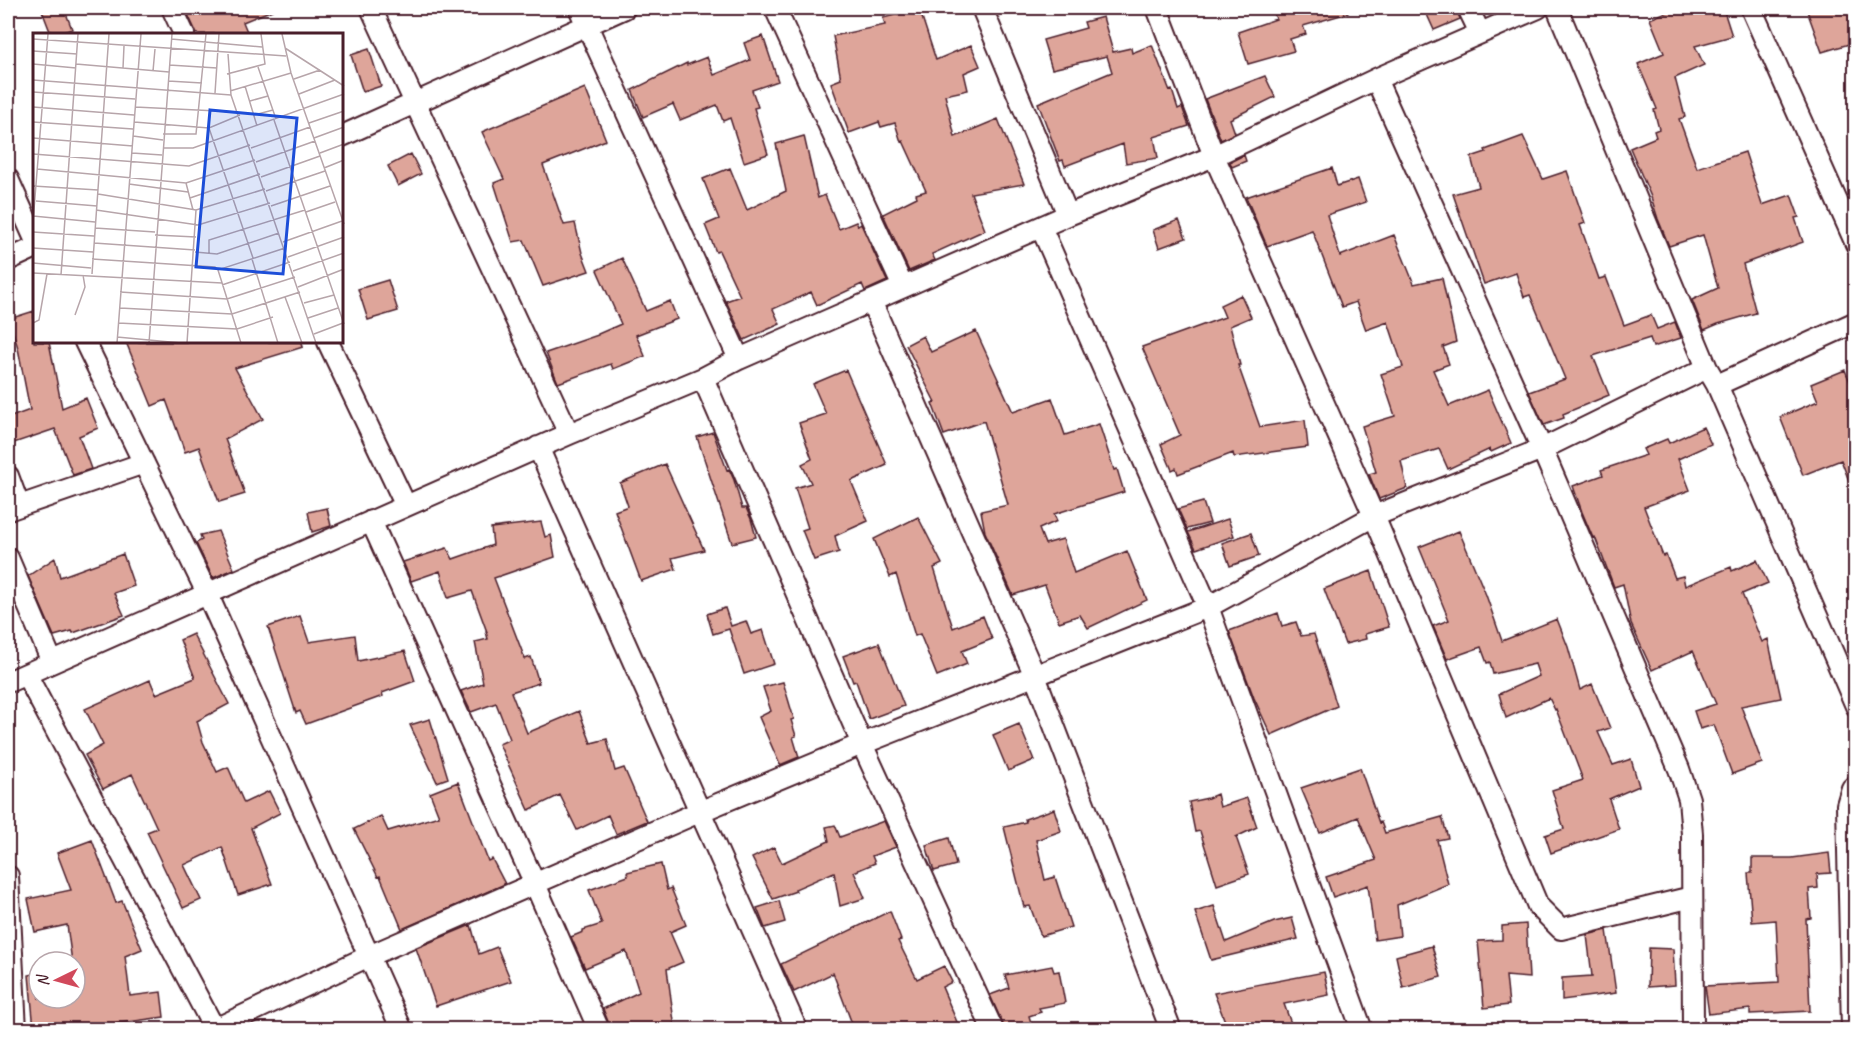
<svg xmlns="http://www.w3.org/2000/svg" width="1863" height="1037" font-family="Caveat,sans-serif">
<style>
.building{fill:#dea59a;stroke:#4a1f2b;stroke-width:1.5}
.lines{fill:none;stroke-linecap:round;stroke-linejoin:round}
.minor-casing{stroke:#4a1f2b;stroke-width:24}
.minor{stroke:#fff;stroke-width:20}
.inset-road{fill:none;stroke:#b7a5aa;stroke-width:1.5}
.view{fill:#1d4ed8;fill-opacity:0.15;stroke:#1d4ed8;stroke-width:3}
.inset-edge{fill:none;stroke:#4a1f2b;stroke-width:3}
</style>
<rect width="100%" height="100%" fill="#fff"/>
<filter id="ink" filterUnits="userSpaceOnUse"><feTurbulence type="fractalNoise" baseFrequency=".0167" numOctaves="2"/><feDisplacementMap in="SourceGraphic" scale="12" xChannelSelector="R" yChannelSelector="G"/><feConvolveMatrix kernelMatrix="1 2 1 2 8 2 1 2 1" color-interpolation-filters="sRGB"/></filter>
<g filter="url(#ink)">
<path class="building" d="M41 8H64L72 29 58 34H51Z
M185 8H277L243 22 248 34H197Z
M896 8H919L936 60 971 45 980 66 964 73 968 90 945 95 955 137 998 119 1024 184 971 193 985 230 932 254 935 260 909 271 883 214 917 197 916 194 926 191 903 141 901 142 895 123 881 127 879 122 849 133 831 83 841 79 833 36 885 25 883 18 899 14Z
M1272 8H1347L1348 13 1303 26 1306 34 1290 39 1294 51 1248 64 1238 32 1276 19Z
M1424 8H1456L1460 19 1434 30Z
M1676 8H1723L1732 36 1695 46 1704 65 1675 78 1685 117 1679 119 1697 168 1745 152 1762 205 1791 195 1799 217 1795 218 1803 242 1743 264 1756 313 1718 324 1704 330 1692 300 1718 288 1703 235 1669 246 1658 219 1651 197 1630 148 1656 137 1654 131 1659 129 1654 110 1657 109 1638 64 1664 53 1650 19Z
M1806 8H1856V42L1822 52Z
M1103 17 1113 52 1131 48 1132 53 1152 45 1170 91 1172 90 1178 109 1182 107 1189 126 1154 137 1158 158 1126 163 1123 144 1065 166 1063 160 1060 161 1038 103 1112 72 1107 56 1052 69 1043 40 1086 28 1084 22Z
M763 36 778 81 752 90 758 107 754 108 768 154 744 162 730 118 723 121 717 105 680 120 673 104 643 117 632 90 687 63V65L707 57 714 75 750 60 744 43Z
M369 49 381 86 363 92 351 55Z
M1265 76 1275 97 1230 119 1235 133 1221 140 1205 99Z
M585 88 606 140 543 165 564 225 575 223 582 253 589 271 543 286 524 240 513 242 494 183 504 179 482 132Z
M804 136 818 198 825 195 839 229 856 222 858 226 861 224 887 281 865 291 862 284 817 305 811 292 773 309 780 324 744 340 726 301 740 296 719 251 716 252 705 225 719 219 703 179 730 168 747 210 786 191 776 144Z
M1523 136 1543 179 1567 171 1585 223 1580 225 1599 279 1606 277 1624 325 1651 315 1657 329 1675 322 1681 338 1653 347 1650 338 1593 356 1609 395 1563 414 1564 418 1544 425 1529 392 1565 379 1530 295 1524 297 1516 273 1484 284 1453 194 1479 187 1471 157 1486 152 1485 150Z
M411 154 421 174 398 186 388 166Z
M1244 155 1246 161 1232 167 1230 162Z
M1332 168 1337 186 1358 179 1366 202 1327 215 1340 256 1394 235 1414 284 1442 278 1456 342 1443 347 1449 364 1433 370 1449 406 1488 390 1511 443 1491 452 1490 449 1448 469 1439 449 1401 461 1407 488 1379 499 1369 474 1376 472 1362 426 1395 416 1381 374 1403 367 1388 322 1366 330 1356 302 1342 307 1312 230 1267 246 1246 197Z
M1179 220 1186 238 1159 248 1153 230Z
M622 258 646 311 670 301 677 319 636 335 645 356 613 369 611 364 558 383 546 353 598 335V334L621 324 597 270Z
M388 280 398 311 368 320 358 289Z
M1241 295 1251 317 1230 326 1240 365H1238L1260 427 1305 420 1308 447 1234 457 1233 453 1178 474 1176 468 1172 470 1161 444 1180 435 1142 347 1225 317 1220 305Z
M34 311V342H49L62 408 86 398 98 428 79 436 91 469 73 475 55 429 8 445V418L30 410 18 348 9 319Z
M976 331 1013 412 1052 398 1065 435 1099 424 1114 470 1117 469 1124 492 1054 514 1057 521 1039 529 1045 544 1063 539 1074 573 1127 551 1147 600 1088 628 1080 615 1059 622 1045 585 1013 595 985 532 981 511 1008 505 984 421 944 435 932 403 935 402 906 345 923 336 931 352Z
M126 342H302L303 347 235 368 263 419 225 439 245 494 219 502 199 447 185 452 166 400 152 406Z
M846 370 887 465 851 481 868 521 835 536 839 552 814 560 802 530 808 528 795 488 811 483 802 464 812 459 799 423 826 414 813 384Z
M1845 370 1856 396 1854 494 1841 460 1803 475 1780 417 1818 401 1811 384Z
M1703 427 1711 444 1678 459 1690 490 1644 507 1663 556 1666 555 1675 578 1683 576 1685 586 1731 567 1732 571 1757 560 1768 583 1742 594 1762 642 1768 639 1781 698 1741 706 1762 763 1732 774 1714 725 1700 729 1694 711 1716 704 1693 651 1652 670 1631 624 1623 584 1614 587 1595 537 1593 538 1582 512 1573 486 1603 475 1601 470 1646 455 1643 449 1667 439 1669 443Z
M713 432 727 470 729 469 734 480 742 508H746L751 519 756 537 732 543 697 437Z
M665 464 704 550 672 558 676 569 641 581 615 511 628 506 620 483Z
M1203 502 1210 523 1187 529 1178 509Z
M327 508 331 526 312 532 308 512Z
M918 517 942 564 934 568 953 628 983 616 992 639 962 651 967 664 937 676 920 634 915 636 896 574 890 577 874 539Z
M1228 519 1234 536 1196 549 1188 532Z
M541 522 545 537 551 535 555 557 494 578 525 659 531 657 539 683 511 692 527 733 579 711 591 743 607 739 615 771 624 768 647 821 616 834 608 815 577 830 560 795 529 810 499 744 510 739 496 703 471 712 461 691 483 683 475 642 488 639 486 632H487L472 591 448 598 440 571 411 581 403 562 447 548 453 559 493 545 491 528Z
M218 531 234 569 213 578 196 543 202 540 200 535Z
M1459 531 1486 595 1502 641 1557 619 1568 647 1580 690 1592 684 1610 728 1598 732 1613 765 1631 759 1639 786 1609 799 1619 829 1551 853 1545 835 1564 829 1552 790 1583 780 1556 709 1555 710 1549 698 1506 718 1499 694 1539 676 1535 664 1493 674 1490 662 1487 663 1481 647 1447 659 1433 626 1449 620 1419 547Z
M1251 533 1259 556 1230 566 1222 543Z
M123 554 134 586 114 593 124 615 73 633 72 631 54 636 28 576 55 558 60 577Z
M1371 571 1389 627 1365 634 1366 639 1345 644 1324 589Z
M725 608 731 626 746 621 751 634 763 630 774 664 744 674 729 629 713 634 707 614Z
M1278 613 1282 626 1296 622 1301 636 1314 634 1337 706 1271 735 1254 698 1229 631Z
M300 616 309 642 355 635 358 661 405 651 415 681 382 693 383 696 306 724 300 711 296 713 268 627Z
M193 634 229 704 197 721 203 742 217 772 228 767 244 803 269 791 280 813 251 828 272 884 238 895 222 847 184 865 201 900 183 908 147 832 157 828 132 774 103 789 85 755 103 745 85 709 150 680 156 694 195 678 180 640Z
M879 643 904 706 869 719 856 681 853 682 843 656Z
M783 682 794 719 791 720 796 736 793 737 799 757 780 765 759 717 771 711 763 687Z
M430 719 448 778 437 782 410 725Z
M1019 724 1034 760 1008 771 993 735Z
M1360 768 1379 823 1381 822 1385 833 1442 817 1448 838 1437 840 1448 884 1397 905 1400 936 1375 940 1368 885 1333 897 1326 877 1376 860 1358 817 1320 833 1301 788Z
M458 782 488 861 492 859 505 884 402 929 380 876 378 877 354 829 381 816 388 831 439 816 430 793Z
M1217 794 1220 807 1247 798 1257 827 1236 837 1249 874 1217 885 1200 831 1195 832 1189 802 1208 798Z
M1054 809 1061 831 1036 840 1045 880 1055 877 1071 927 1041 936 1030 906 1024 907 1004 827 1026 822 1025 819Z
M884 821 896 847 872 856 875 863 854 872 865 898 840 906 834 872 795 889 796 891 773 899 752 858 774 847 782 863 829 841 826 827 835 825 840 837Z
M949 838 956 865 934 871 926 845Z
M92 840 116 903 122 901 142 949 125 956 130 996 161 992 164 1017 76 1029H34L29 975 39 973V998H75V962H72L67 925 35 932 28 899 71 890 57 853Z
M1829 853 1831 873 1817 874 1818 888 1809 889 1811 918 1806 919 1810 1011 1750 1014V1009L1709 1014 1705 986 1779 982 1776 920 1752 922 1748 873H1752V858H1792Z
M661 864 667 890 671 888 686 925 670 932 683 962 667 969 675 1029H611L603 1009 639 992 626 951 585 968 571 937 583 932V930L602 924 589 890 628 876 627 872Z
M779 901 785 922 765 928 757 908Z
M1214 906 1226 942 1274 922 1292 918 1298 939 1211 960 1195 912Z
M890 911 901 940 898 941 917 979 944 966 952 982 942 987 960 1029H915L913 1023 895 1029H854L833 973 794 992 781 964Z
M1526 924 1529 978 1506 976 1509 1005 1484 1008 1478 941 1502 940V926Z
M471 925 479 954 497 947 511 981 436 1006 416 948Z
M1607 930 1616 993 1562 1000V978L1592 976 1587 935Z
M1432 946 1441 977 1403 988 1396 956Z
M1649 948 1673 949 1675 985 1648 987Z
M1052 966 1054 972 1059 971 1065 1003 1039 1008 1041 1012 1029 1016 1033 1029H1005L990 995 1009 988 1005 975Z
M1324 972 1329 995 1284 1004 1293 1029H1228L1214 993Z"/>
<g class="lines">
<g class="minor-casing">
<path id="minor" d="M172 8 184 34
M371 8 569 434
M579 8 739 359
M775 8 903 287
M982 8 1068 215
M1157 8 1214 156 1374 516 1538 906 1561 929 1692 897
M1468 8 1480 33
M1557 8 1707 368 1717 385 1856 706
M1751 8 1856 244
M1376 79 1542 449 1679 769 1689 799 1692 834 1693 1030
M342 136 625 8
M8 179 34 237
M1041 227 1208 607 1362 1030
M8 260 34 248
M871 301 1035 676 1171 1030
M85 342 207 593 402 1030
M328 342 406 506
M703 378 862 744 993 1030
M1717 385 1856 322
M538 447 797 1030
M8 476 19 506
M8 510 144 463
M371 521 535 884 599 1030
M8 558 52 662
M26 674 215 1030
M8 682 569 434 703 378 739 359 1068 215 1214 156 1376 79 1538 8
M8 876 16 1030
M215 1029 369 956 699 812 862 744 1208 607 1374 516 1542 449 1707 368
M1852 1030 1847 805 1852 788 1856 785"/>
</g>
<use href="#minor" class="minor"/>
</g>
</g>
<g transform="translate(33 33)">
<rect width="310" height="310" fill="#fff"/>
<path class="inset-road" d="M249 1 258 40 311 191M0 6 253 23M138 6 229 14M252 15 311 53M0 18 44 21M195 21 198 62 283 310M0 31 43 35M43 31 136 39M136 32 184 35M225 34 243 86M90 35 91 13M120 38 122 16M194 41 232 31 228 1M261 46 287 37M0 47 198 62M135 48 169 50M212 53 224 93M197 58 258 40M0 59 102 66M182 60 186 1M266 61 302 47M217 68 235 63M0 74 101 82M102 74 205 79M221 82 240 77M241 87 311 291M0 89 100 96M101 89 176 95 207 82M276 90 311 78M176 95 220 225M130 101H163L173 1M100 103 130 107M0 105 100 113M281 105 311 94M130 115H160L311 61M218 115 277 94M99 120 129 122M287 120 311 111M0 121 156 133 217 112M223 129 282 108M291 135 311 127M4 136 153 150 222 127M228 144 287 123M153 150 160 177M96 151 155 159M0 153 65 157M233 158 292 138M65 161 163 177 232 156M157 165 227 141M3 168 64 173M238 173 297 153M63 177 165 192 237 170M273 179 302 169M0 183 62 189M0 189 15 1M62 195 122 199M0 199 61 203M122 202 163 204M250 209 309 188M61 210 162 217M0 215 60 219M162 219 184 221 246 200M176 220V207L272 177M255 224 311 204M59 226 182 234 185 237 252 215M219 226 245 310M0 230 58 235M185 237 208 310M260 238 311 220M0 240 189 250M59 241 76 1M28 242 45 1M189 252 257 229M265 254 311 236M87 259 194 266 262 244M252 264 269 310M271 270 301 262M87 275 199 281 267 259M42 282 52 254 50 242M275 285 305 275M0 290 6 287 14 241M85 290 204 296 240 284M281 301 310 290M84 304 148 310M84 310 108 1M116 310 139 1M154 310 163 177"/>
<path class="view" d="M177 77 264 85 250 241 163 234Z"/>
<rect width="310" height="310" class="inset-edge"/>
</g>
<rect width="1863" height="1037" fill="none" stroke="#fff" stroke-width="30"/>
<rect x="15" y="15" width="1833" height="1007" fill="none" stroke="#4a1f2b" stroke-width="2" filter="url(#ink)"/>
<g transform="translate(57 980) rotate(265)"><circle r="28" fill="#ffffff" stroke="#b7a5aa" stroke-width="1.5"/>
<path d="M0-4.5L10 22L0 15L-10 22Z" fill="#d1495b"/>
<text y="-9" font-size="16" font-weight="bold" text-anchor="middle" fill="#4a1f2b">N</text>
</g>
</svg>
